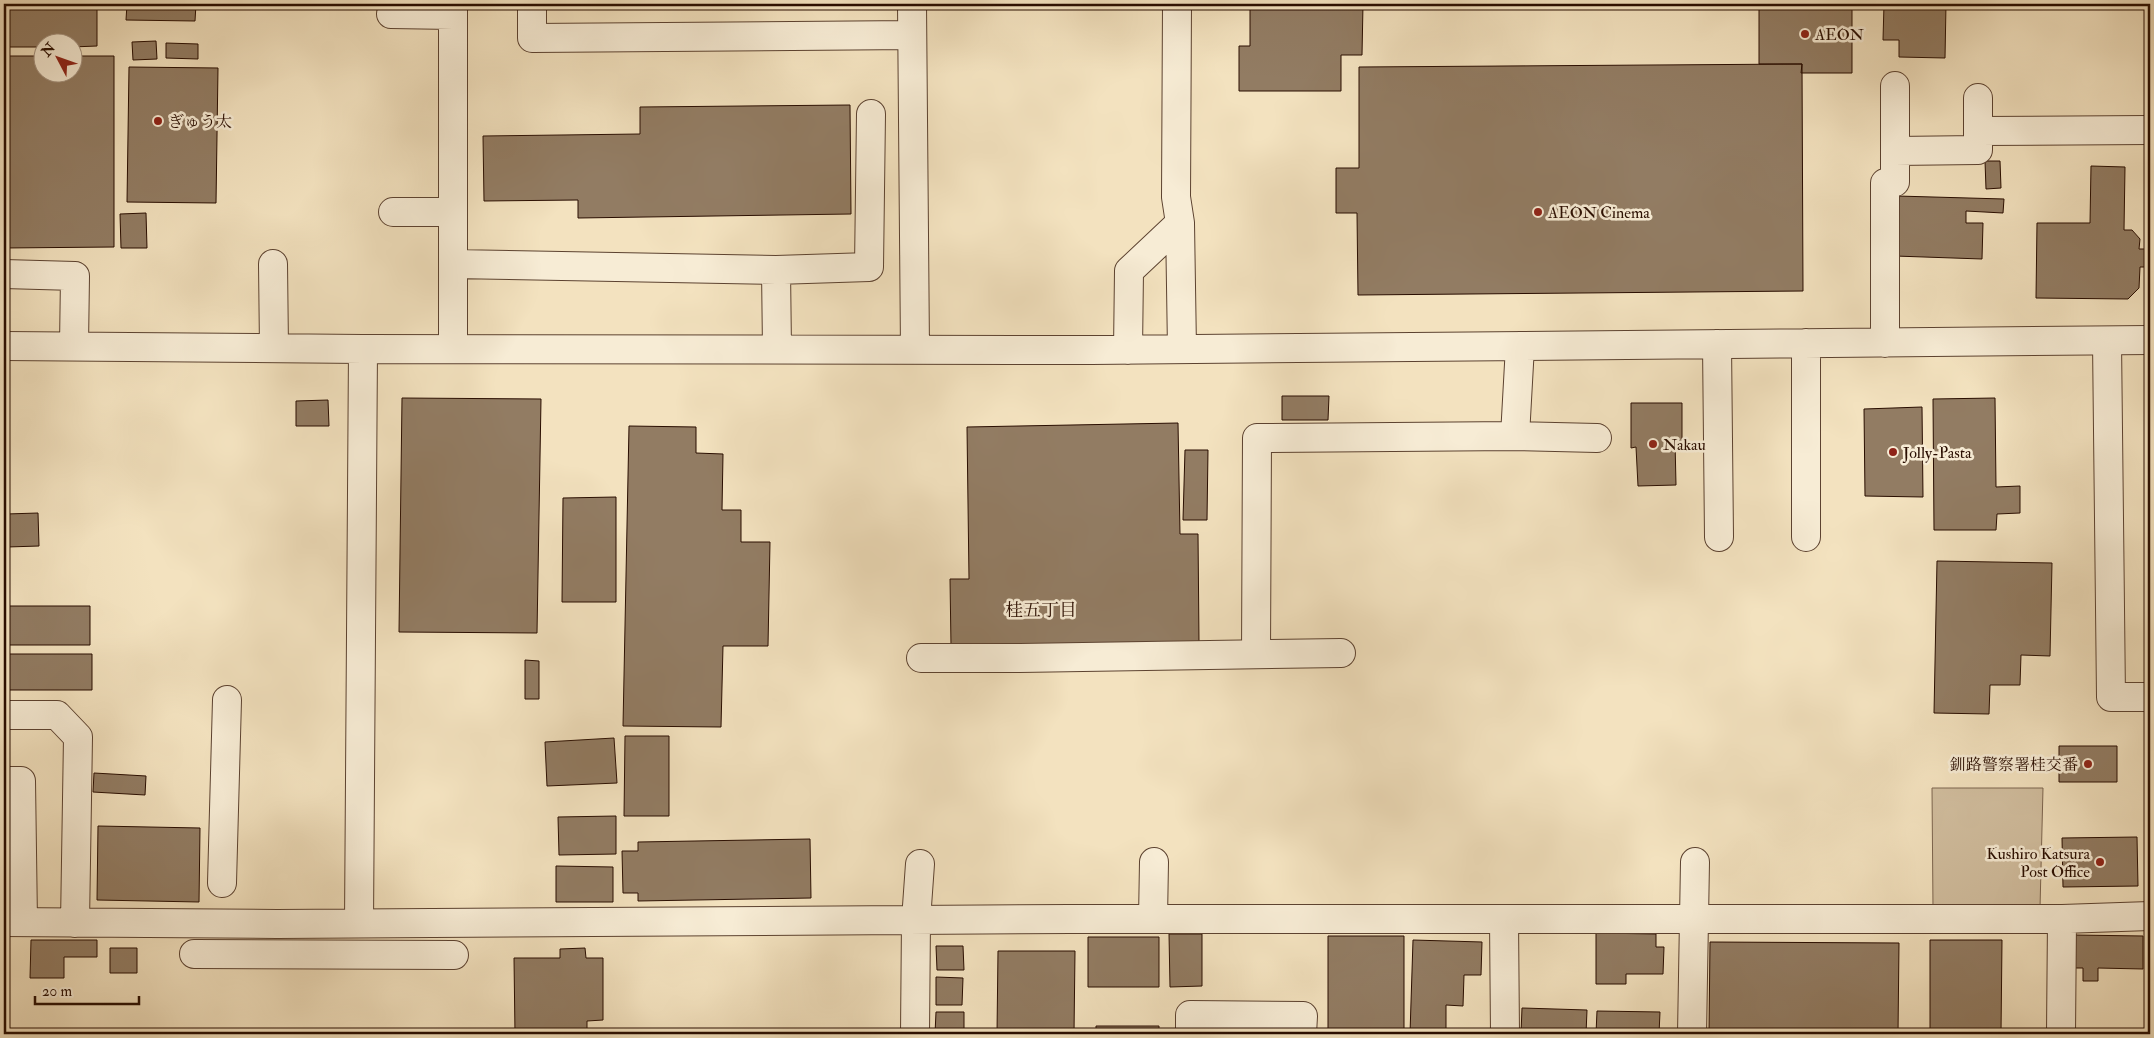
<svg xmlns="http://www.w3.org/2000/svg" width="2154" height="1038" font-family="'IM FELL Double Pica','Noto Serif JP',serif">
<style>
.green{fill:#d1be9f;stroke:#7d6650}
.building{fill:#927c63;stroke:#290d00}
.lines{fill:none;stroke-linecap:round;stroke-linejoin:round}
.minor-casing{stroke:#5c4230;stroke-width:30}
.minor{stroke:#f7ecd5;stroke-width:28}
.poi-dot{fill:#8f2418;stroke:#f7ecd5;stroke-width:2}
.labels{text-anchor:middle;stroke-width:5;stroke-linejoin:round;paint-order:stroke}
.poi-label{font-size:16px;fill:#290d00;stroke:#f7ecd5;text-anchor:start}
.neighbourhood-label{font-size:18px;fill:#290d00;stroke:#f7ecd5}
</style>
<rect width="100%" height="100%" fill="#f3e2bf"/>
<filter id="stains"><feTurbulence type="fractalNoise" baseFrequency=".004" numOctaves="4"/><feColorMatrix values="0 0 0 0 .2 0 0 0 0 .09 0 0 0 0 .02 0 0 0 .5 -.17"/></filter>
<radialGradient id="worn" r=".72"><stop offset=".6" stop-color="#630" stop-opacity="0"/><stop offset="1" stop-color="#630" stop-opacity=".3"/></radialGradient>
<path class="green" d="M1932 788H2043L2040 908 1933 909Z"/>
<path class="building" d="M4 4H97V46L72 47V42H42V47H4Z
M127 4H196L195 21 126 20Z
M1250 4H1363L1362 55H1341V91H1239V46H1250Z
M1759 4H1852V73H1801L1802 64H1759Z
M1884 4H1946L1945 58 1899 57V40H1883Z
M156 41 157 59 133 60 132 42Z
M166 43 198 44V59L166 58Z
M4 56H42V72H72V56H114V247L4 248Z
M1802 64 1803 291 1358 295 1357 213H1336V168H1359V67Z
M129 67 218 68 216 203 127 202Z
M850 105 851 214 578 218V200L484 201 483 136 640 134V107Z
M1985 161H2000L2001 188 1986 189Z
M2091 166 2125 167 2124 230H2132L2140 239 2139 249H2150V267H2140L2139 288 2128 299 2036 298 2037 223H2090Z
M1897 196 2004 199 2003 213 1966 211V223H1983L1982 259 1895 256Z
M146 213 147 248H121L120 214Z
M1282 396H1329L1328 420H1282Z
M402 398 541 399 537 633 399 632Z
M1995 398 1996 487 2020 486V513L1997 514 1996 530H1934L1933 399Z
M328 400 329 426H296V401Z
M1631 403H1682V441H1675L1676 485 1638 486 1636 447 1631 448Z
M1922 407 1923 497 1865 496 1864 409Z
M1178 423 1180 534H1198L1199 642 951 646 950 579H969L967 427Z
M629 426 696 427V453L723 454 722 510H741V542H770L768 646H723L721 727 623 726Z
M1185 450H1208L1207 520H1183Z
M616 497V602H562L563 498Z
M38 513 39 546 7 547 6 514Z
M1937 561 2052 563 2050 656 2021 655 2020 685H1990L1989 714 1934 713Z
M5 606H90V645H4Z
M4 654H92V690H4Z
M525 660 539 661V699H525Z
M625 736H669V816H624Z
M614 738 617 783 547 786 545 742Z
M2059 746H2117V782H2059Z
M94 773 146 776 145 795 93 792Z
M616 816V854L559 855 558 817Z
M98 826 200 828 199 902 97 900Z
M2137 837 2138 886 2063 887 2062 838Z
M810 839 811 898 638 901V893H623L622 851H638V842Z
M556 866 613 867V902H556Z
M1596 933 1656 934V947H1664L1663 974H1626V984H1596Z
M1169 934H1202V986L1170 987Z
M2074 935 2143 936V969L2098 968V981H2083V968H2074Z
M1328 936H1404V1034H1328Z
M1088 937H1159V987H1088Z
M31 940H97V957H64V978H30Z
M1413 940 1482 942 1481 975H1464L1463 1006 1446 1005V1034H1410Z
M1930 940H2002L2001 1034H1930Z
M1710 942 1899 943 1898 1034H1709Z
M936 946H963L964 970H937Z
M110 948H137V973H110Z
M585 948 586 958H603V1020L587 1021V1034H515L514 958H560V949Z
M998 951H1075L1074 1034H997Z
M936 977 963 978 962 1005H936Z
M1522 1008 1587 1010 1586 1034H1521Z
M1597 1011 1660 1012 1659 1034H1596Z
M936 1012H964V1034H935Z
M1096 1026H1159V1034H1096Z
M600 1031H626V1034H599Z"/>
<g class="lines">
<g class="minor-casing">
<path id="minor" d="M532 4V38L912 35
M912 4 915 350
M1177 4 1176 197 1180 223 1182 349
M391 14 453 15
M1978 131 2150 130
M1895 151 1978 150V98
M393 212H453
M273 264 274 348
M453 264 776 270 777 349
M776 270 869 267 871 114
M4 274 75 276 74 345
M2107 341 2111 697H2150
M1885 343V183L1895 182V86
M1717 344 1719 537
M4 346 363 349 1091 350 2150 340
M453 348V4
M1128 350 1129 271 1180 223
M1515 436 1520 346
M1806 537V343
M1256 654 1257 438 1515 436 1597 438
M921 658H1020L1341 653
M4 715H57L78 737 75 923
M4 781H21L23 922
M222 883 227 700
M1153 919 1154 862
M1504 920 1505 1034
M4 922 277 924 1071 919H2062L2150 916
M359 923 363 349
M194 954 454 955
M915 1034 916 920 920 864
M1190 1034V1015L1303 1016 1302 1034
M1692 1034 1695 862
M2061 1034 2062 919"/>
</g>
<use href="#minor" class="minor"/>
</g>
<g class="poi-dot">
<circle cx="1805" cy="34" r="5"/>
<circle cx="158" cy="121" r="5"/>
<circle cx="1538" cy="212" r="5"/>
<circle cx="1653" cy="444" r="5"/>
<circle cx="1893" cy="452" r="5"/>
<circle cx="2088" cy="764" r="5"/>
<circle cx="2100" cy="862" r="5"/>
</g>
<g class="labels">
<g class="poi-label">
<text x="1815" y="40">AEON</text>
<text x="168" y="127">ぎゅう太</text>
<text x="1548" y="218">AEON Cinema</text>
<text x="1663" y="450">Nakau</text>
<text x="1903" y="458">Jolly-Pasta</text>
<text x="2078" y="770" text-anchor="end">釧路警察署桂交番</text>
<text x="2090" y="859" text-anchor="end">Kushiro Katsura<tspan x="2090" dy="18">Post Office</tspan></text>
</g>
<g class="neighbourhood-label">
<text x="1041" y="616">桂五丁目</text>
</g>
</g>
<rect width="2154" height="1038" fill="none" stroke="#f3e2bf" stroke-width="20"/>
<rect x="5" y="5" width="2144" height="1028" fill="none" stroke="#290d00" stroke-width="2.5"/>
<rect x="10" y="10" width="2134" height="1018" fill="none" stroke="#290d00"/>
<g transform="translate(58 58) rotate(311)"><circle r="24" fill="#f7ecd5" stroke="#a59380"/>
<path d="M0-4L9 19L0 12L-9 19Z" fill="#8f2418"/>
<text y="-8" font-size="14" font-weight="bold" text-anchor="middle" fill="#290d00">N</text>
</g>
<path d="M35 996v8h104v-8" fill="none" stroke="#290d00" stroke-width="2.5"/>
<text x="42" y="996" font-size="15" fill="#290d00" stroke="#f7ecd5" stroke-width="4" paint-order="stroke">20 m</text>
<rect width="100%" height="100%" filter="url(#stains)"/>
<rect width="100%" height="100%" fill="url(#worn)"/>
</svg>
